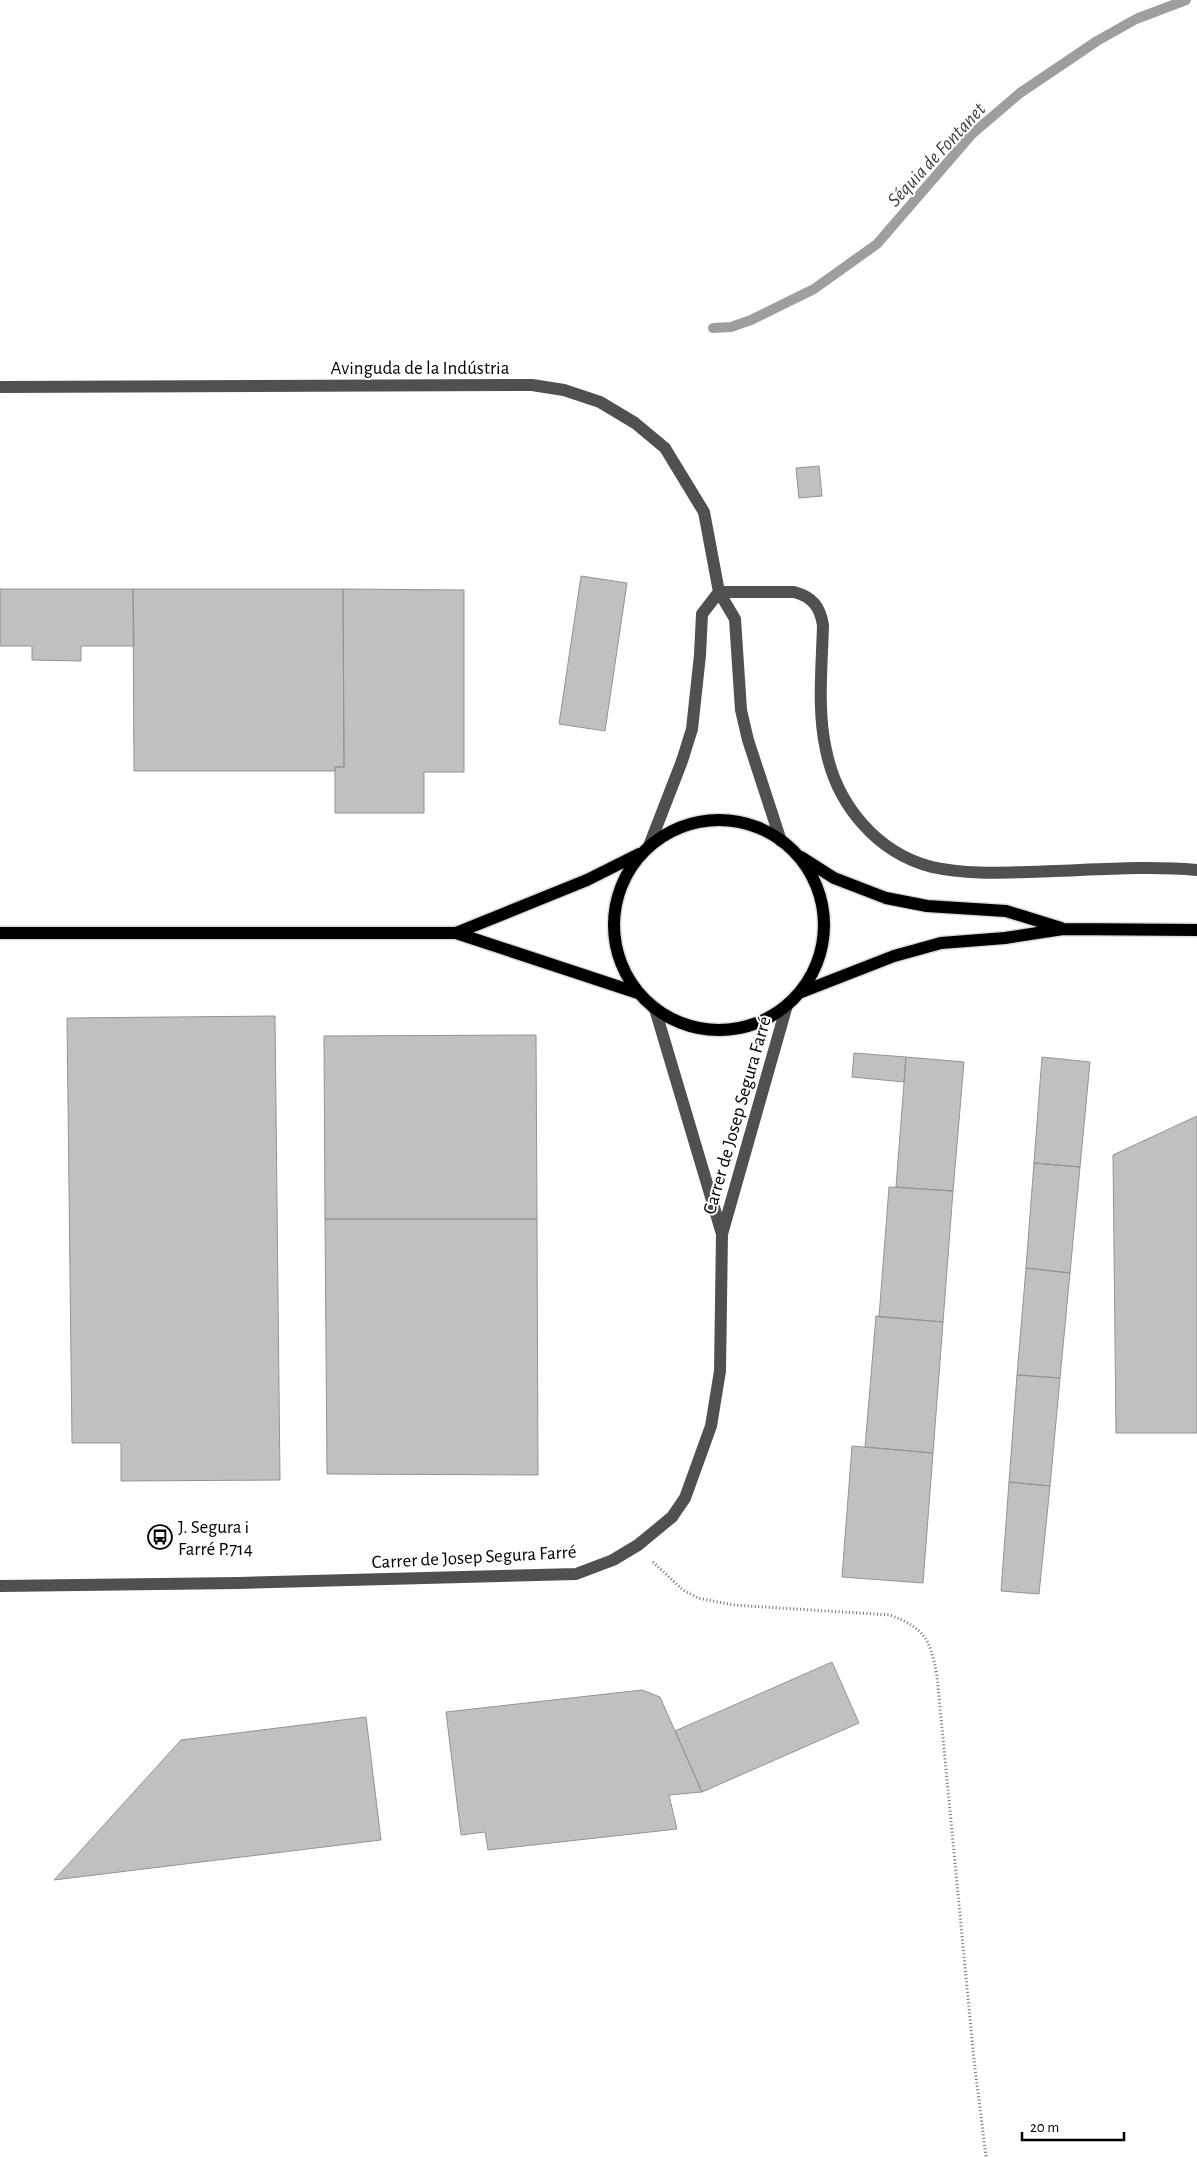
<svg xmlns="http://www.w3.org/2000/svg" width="1197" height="2157" font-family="'Alegreya Sans',sans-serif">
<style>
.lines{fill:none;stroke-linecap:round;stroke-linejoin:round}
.stream{stroke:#9e9e9e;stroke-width:10}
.building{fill:#c0c0c0;stroke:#949494}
.major-casing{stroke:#dbdbdb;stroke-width:15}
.path{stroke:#727272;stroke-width:3;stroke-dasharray:1 2.5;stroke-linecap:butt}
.minor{stroke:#505050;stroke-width:12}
.major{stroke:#000;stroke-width:12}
.labels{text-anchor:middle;stroke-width:4;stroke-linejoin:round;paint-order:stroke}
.street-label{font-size:19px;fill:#000;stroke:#fff}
.poi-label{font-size:19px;fill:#000;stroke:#fff;text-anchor:start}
.water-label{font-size:20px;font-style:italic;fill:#3f3f3f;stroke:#fff}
</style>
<rect width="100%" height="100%" fill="#fff"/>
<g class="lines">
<path class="stream" d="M713 328 731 327 751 320 814 289 877 244 972 134 1020 93 1097 41 1136 19 1186 0"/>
</g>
<path class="building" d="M819 466 822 496 799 498 796 468Z
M581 576 627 583 605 731 559 724Z
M0 589H133L134 646H81V661L32 660V646H0Z
M133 589H343L344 767H335V771H134Z
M343 589 464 590V772H424V813H335V767H344Z
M275 1016 280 1480 121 1481V1443H72L67 1018Z
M536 1035 537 1219H325L324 1036Z
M854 1053 906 1057 904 1082 852 1077Z
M906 1057 964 1062 953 1191 896 1187Z
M1042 1057 1090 1062 1080 1167 1034 1163Z
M1197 1116V1433H1116L1113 1155Z
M1034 1163 1080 1167 1070 1273 1026 1268Z
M889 1187 953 1191 943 1322 879 1317Z
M325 1219H537L538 1475 327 1474Z
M1026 1268 1070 1273 1060 1378 1017 1375Z
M876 1316 943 1322 933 1453 865 1447Z
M1017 1375 1060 1378 1050 1486 1009 1482Z
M852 1446 933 1453 923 1583 842 1577Z
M1009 1482 1050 1486 1039 1594 1001 1591Z
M832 1662 859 1723 702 1792 675 1731Z
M642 1690 660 1697 702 1792 669 1795 677 1829 488 1850 485 1832 461 1835 446 1712Z
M366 1717 381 1840 54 1880 181 1740Z"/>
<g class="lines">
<g class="major-casing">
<path id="major" d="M614 925a105 105 0 1 1 210 0a105 105 0 1 1-210 0Z
M801 857 834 878 886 898 927 906 1006 911 1061 928
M0 933H456L638 993
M456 933 587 880 639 854
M799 993 894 956 941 943 1005 938 1063 929 1197 930"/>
</g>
<path class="path" d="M653 1562 683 1590 698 1598 733 1605 890 1615C926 1629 930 1639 937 1676L974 2060 986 2157"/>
<path class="minor" d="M0 387 532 385 564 390 600 402 635 423 665 448 704 512 719 592 735 619 741 710 748 740 781 841
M719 592H794C813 597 820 607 823 625 822 666 817 710 826 750 837 805 877 853 932 867 963 874 996 873 1027 872 1083 871 1140 865 1197 870
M649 846 682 761 692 729 700 655 702 614 719 592
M655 1009 722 1234
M0 1586 239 1583 576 1574 613 1560 638 1545 672 1517 685 1498 711 1426 720 1371 722 1234 787 1005"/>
<use href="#major" class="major"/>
</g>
<defs>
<g id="bus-ring" transform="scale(1.25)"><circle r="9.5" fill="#fff" stroke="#000" stroke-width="1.5"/><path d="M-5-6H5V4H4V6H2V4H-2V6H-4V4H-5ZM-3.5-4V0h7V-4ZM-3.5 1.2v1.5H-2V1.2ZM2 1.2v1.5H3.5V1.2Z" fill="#000"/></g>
</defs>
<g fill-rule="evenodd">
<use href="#bus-ring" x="160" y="1537"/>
</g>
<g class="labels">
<g class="street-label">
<text x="420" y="374">Avinguda de la Indústria</text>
<text transform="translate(736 1115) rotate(-74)" y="7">Carrer de Josep Segura Farré</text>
<text transform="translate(474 1556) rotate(-3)" y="7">Carrer de Josep Segura Farré</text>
</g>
<g class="poi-label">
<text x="178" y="1533">J. Segura i<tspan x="178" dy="22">Farré P.714</tspan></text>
</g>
<g class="water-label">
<text transform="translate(936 154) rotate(-47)" y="7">Séquia de Fontanet</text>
</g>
</g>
<path d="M1022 2132v8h102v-8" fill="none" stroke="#000000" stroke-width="2.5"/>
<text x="1030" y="2132" font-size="15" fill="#000000" stroke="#ffffff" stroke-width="4" paint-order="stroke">20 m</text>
</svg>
